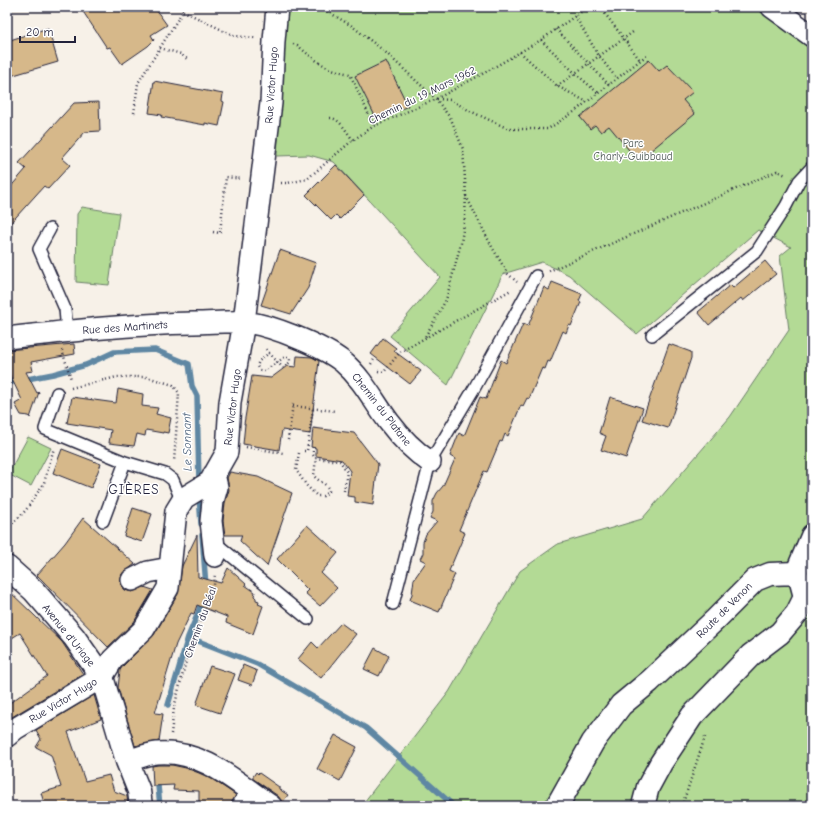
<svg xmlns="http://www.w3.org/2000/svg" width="819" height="813" font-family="'Comic Neue',sans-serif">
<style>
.green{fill:#b3da95;stroke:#6a7e68}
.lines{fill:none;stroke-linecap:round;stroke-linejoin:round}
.stream{stroke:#5f87a3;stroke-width:5.5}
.building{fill:#d6b88a;stroke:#22223b}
.lane-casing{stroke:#22223b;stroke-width:14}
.street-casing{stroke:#22223b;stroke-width:24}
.secondary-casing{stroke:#22223b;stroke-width:25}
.path{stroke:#22223b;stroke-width:2.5;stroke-dasharray:1 3;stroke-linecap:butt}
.lane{stroke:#fff;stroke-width:11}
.street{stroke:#fff;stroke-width:21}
.secondary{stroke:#fff;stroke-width:22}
.labels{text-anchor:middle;stroke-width:3;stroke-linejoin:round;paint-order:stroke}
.street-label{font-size:11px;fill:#22223b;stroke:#fff}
.park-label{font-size:11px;fill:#4e5956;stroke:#fff}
.water-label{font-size:12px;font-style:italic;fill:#465d78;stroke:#fff}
.quarter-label{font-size:13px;letter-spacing:1px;fill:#22223b;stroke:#fff}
</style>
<rect width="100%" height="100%" fill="#f7f1e8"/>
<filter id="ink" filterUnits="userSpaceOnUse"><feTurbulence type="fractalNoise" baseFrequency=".025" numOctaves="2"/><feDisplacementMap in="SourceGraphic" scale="8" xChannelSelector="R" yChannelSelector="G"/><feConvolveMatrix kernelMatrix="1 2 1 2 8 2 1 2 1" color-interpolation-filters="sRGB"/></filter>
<g filter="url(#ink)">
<path class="green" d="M288 7H754L812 50V806H361L449 692 520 571 558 544 642 519 730 417 789 330 780 256 791 247 758 230 637 334 569 275 542 262 503 274 448 385 390 336 440 277 334 162 309 155 277 156 284 41Z
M82 207 119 213 109 285 76 282 77 214Z
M28 437 51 448 31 486 8 474Z"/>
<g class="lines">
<path class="stream" d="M7 383 53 374 86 365 114 352 155 350 189 364 192 386 197 396 199 484
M199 495 201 524
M202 535 206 586
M188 637 257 664 366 728 454 806
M168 705 188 637 198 613 202 600
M158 786 160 806"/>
</g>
<path class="building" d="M80 7H154L167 25 151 35 154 40 148 46 122 64 110 47 107 48Z
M48 28 58 62 7 77V41Z
M649 60 659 71 667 65 693 92 683 100 695 114 638 161 609 126 601 132 595 125 590 129 580 117Z
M386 61 408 106 377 120 355 76Z
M154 81 223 94 222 101 224 102 219 126 205 123V125L161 117 162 115 149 113Z
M99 102 100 131 85 132 62 158 70 165 48 189 44 186 7 227V191L26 169 19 163 74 103Z
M336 165 364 195 340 219 336 215 331 220 306 195Z
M280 250 316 263 308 288 291 314 261 305Z
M765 261 776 274 743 301 741 298 709 325 698 312 730 285 733 288Z
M552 282 582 294 579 301 581 302 571 326 569 325 566 333 563 331 550 362 548 361 545 369 542 368 529 399 527 398 523 406 521 405 508 436 505 434 502 442 500 441 487 472 484 471 459 530 465 533 449 571 455 574 439 612 410 600 412 594 414 579 426 562 420 559 423 553V542L426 534 437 521 430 518 433 512V501L437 493 443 486 455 459 450 456 459 433 464 436 480 397 486 399 501 360 506 363 523 324 528 326 544 287 549 290Z
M383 338 396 348 394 351 421 371 410 384 371 354Z
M74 344 75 354 31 362 33 371 26 372 37 393 39 392 30 418 29 416 21 415 15 404 22 400 7 369V350Z
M669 344 691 352V358L668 428 642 420Z
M297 356 312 357 319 361 310 434 282 430 279 450 243 444 245 424H244L252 376 271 378 287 366 296 367Z
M118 389 143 394 142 406 158 408 156 414 171 418 168 433 163 432V433L146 430 145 436 137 434 134 446 109 443 111 430 67 423 72 397 116 403Z
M610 397 643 408 626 458 601 450 606 436 599 433Z
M313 428 354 433 378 464 373 505 355 502V497L347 496 350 471 342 460 316 456V448L311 447Z
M62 449 101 464 91 488 53 473Z
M230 472 258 477 292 493 267 566 240 541 242 535H225L223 521 225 503 229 490 227 478Z
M133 508 152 514 142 542 124 536Z
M83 518 135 564 122 574 120 580 121 585 125 590 132 592 144 587 153 590 134 622 108 647 37 575 65 543Z
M307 525 338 553 321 573 337 588 320 606 305 593 308 590 277 559Z
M197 535 198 577 221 583 228 568 246 584 245 585 255 592 254 596 256 598V600L259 601 258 604 263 606 253 634 226 623 227 617 197 605 194 614 191 613 176 644 155 713 163 714 159 741 135 746 118 688 120 670 123 666 154 635 178 594 182 566Z
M7 589 62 642 83 674 7 720V705L47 676 20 633 7 641Z
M341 623 356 634 321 678 298 659 312 642 318 648Z
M375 648 389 656 379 676 364 669Z
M243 665 257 671 252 685 238 680Z
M210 666 235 674 220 713 196 705Z
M94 695 101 719 68 732 85 781 109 775 114 791 127 796 128 806H45L41 793 61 787 51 755 36 747 41 739 36 730Z
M335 735 357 747 340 781 317 769Z
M158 765H172L186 768 199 773 212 779 236 795 230 806H199V791L173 790 174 785 153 786 152 766Z
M256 772 258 774 259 773 279 787V789L288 795 282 803 278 796 252 778Z"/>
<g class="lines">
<g class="lane-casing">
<path id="lane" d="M50 229 39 249 65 309 67 332
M652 335 757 251 786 206 799 181 812 167
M57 393 45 429 125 462 165 474 173 480 182 502
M103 521 125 462
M213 541 308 619
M393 604 430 462 475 387 536 276
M237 806 247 790"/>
</g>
<g class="street-casing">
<path id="street" d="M772 7 812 36
M7 338C69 331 132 324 194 323 210 323 227 321 243 322 269 324 323 346 343 362 363 379 374 402 389 422 401 438 414 451 430 462
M214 474 217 487 213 501 211 521 215 556
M796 573 812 535
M132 580 148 572 170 568
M7 736 15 729 102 677 113 659 144 629 168 588 176 511 184 498 210 482 227 452 230 402 244 322 271 103 274 41 277 7
M127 761C137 758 147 754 157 753 202 749 236 782 271 806"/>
</g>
<g class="secondary-casing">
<path id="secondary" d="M7 567 34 591 74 637 102 677 127 761 139 791 141 806
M557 806 593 742 621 705 650 681 715 620 755 580 770 574 796 573 801 582 805 597 797 613 780 633 751 655 692 716 661 763 648 787 643 806"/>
</g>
<path class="path" d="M320 7 352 26 384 51 436 99 451 119 463 149 466 195 465 216 461 243 446 300 425 337
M600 7 640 60
M183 11 235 36 255 38
M575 16 599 56 617 79
M556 29 609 85
M541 40 575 73 598 93
M293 44 297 45C316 61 325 69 350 74L374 126
M160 48 181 54 187 59
M520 52 557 86 587 102
M557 86 633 32
M437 99 451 100 470 111 509 129H548L574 112 647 55
M134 113 138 83 183 11 179 7
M330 118C340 118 347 133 353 140
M281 183H288L307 179 353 140 374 126 436 99 484 73 541 40 588 7
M466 196 492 247 508 274 517 282
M213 232 220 233 226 177 242 179
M549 271 777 171 786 175
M266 349 269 353 259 361 257 366 259 370 264 371 285 357H288L290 359V362L284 368
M62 350 71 379
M269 353 283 368
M371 364 375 358
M378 371 384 372 400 352 511 290
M71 388 117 377H147L173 385 179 393 174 462
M293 406 335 411
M288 440 293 404
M246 447 283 453V451
M313 447V455L315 458 340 461 347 472 344 491
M304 451H307L313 409
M299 453 296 470 307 486 317 496H323L329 491C327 483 319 482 314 476L316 458
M7 529 26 510 44 483 54 448
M171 734 174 708 188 653 214 585 215 574
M682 806 706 734"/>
<use href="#lane" class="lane"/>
<use href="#street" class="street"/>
<use href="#secondary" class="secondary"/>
</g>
</g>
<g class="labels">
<g class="street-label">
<text transform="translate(271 85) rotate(-86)" y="4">Rue Victor Hugo</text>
<text transform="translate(422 95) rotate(-26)" y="4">Chemin du 19 Mars 1962</text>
<text transform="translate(125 327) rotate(-4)" y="4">Rue des Martinets</text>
<text transform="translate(232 407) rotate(-83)" y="4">Rue Victor Hugo</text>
<text transform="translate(382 409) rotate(52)" y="4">Chemin du Platane</text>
<text transform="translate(724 610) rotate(-45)" y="4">Route de Venon</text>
<text transform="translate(200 622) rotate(-70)" y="4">Chemin du Béal</text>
<text transform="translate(69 635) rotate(51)" y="4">Avenue d'Uriage</text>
<text transform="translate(63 700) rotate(-31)" y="4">Rue Victor Hugo</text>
</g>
<g class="park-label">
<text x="633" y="147">Parc<tspan x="633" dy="13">Charly-Guibbaud</tspan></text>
</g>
<g class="water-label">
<text transform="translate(187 442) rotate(-91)" y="4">Le Sonnant</text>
</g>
<g class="quarter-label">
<text x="134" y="494">GIÈRES</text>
</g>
</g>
<rect width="819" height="813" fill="none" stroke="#fff" stroke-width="24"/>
<rect x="12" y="12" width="795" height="789" fill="none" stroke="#22223b" stroke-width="1.5" filter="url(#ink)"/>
<path d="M20 36v6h55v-6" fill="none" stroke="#22223b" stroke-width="2"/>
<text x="26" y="36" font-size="12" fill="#22223b" stroke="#ffffff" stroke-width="3" paint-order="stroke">20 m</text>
</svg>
